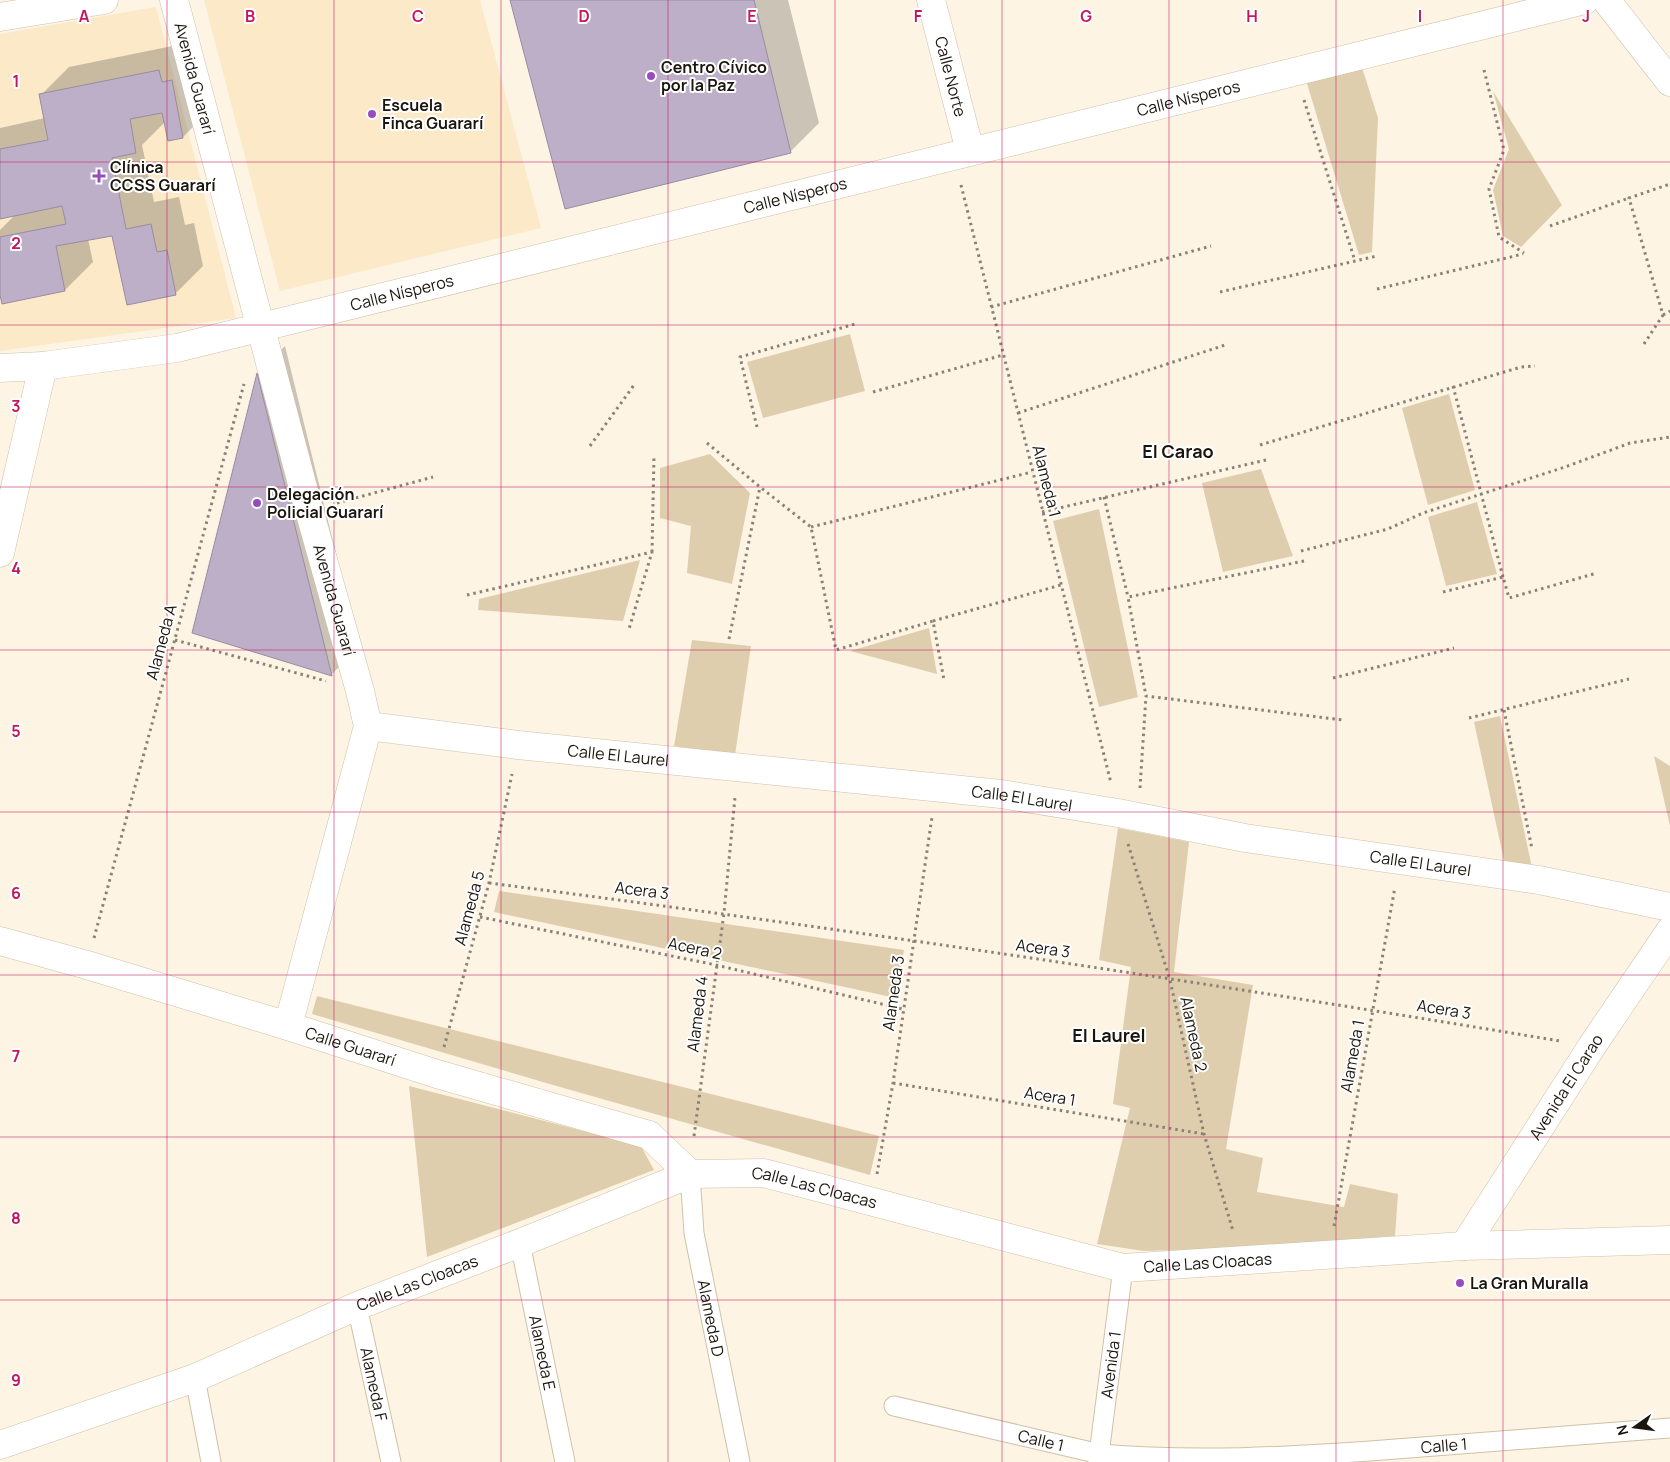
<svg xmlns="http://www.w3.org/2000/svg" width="1670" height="1462" font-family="Manrope,sans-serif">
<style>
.built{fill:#fbe9c8}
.green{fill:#dfcead}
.shadow{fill:#0003}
.building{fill:#beafc8;stroke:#998ba2}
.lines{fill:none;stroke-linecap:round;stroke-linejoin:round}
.service-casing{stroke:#cfc1a7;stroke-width:21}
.minor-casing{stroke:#cfc1a7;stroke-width:29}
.path{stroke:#898276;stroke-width:3;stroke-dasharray:2.5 4;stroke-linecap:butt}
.service{stroke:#fff;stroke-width:19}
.minor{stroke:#fff;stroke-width:28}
.grid{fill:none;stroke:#c2185b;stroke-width:1;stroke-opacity:0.55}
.poi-dot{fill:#974cbe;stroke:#fff;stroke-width:2}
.labels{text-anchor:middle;stroke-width:4;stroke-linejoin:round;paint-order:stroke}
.poi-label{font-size:16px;font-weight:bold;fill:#1b160d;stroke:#fff;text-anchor:start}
.street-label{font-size:16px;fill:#1b160d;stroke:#fff}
.neighbourhood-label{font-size:18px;font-weight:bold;fill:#1b160d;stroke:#fff}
.grid-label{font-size:16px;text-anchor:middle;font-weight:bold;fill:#c2185b;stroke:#fff;stroke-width:4;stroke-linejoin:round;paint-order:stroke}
</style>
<rect width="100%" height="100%" fill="#fdf4e4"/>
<path class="built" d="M204 0H480L541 228 280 291Z
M156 7 236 318 0 351V34Z"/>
<path class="green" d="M1360 61 1378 118 1372 252 1359 255 1305 77Z
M1493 91 1562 205 1521 247 1503 236 1493 190 1509 149Z
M850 334 865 391 763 418 747 362Z
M1449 394 1475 490 1428 505 1402 408Z
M710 454 750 493 732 584 687 573 691 526 660 518V468Z
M1261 469 1293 556 1223 572 1202 483Z
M1477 502 1497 574 1446 586 1428 517Z
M1099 509 1138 697 1099 707 1053 521Z
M640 560 623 621 478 610 479 599Z
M929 628 937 674 850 651Z
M692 640 751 646 735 755 674 746Z
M1500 716 1532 868 1505 865 1474 722Z
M1654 756 1670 766V826Z
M1118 828 1189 842 1174 972 1253 985 1226 1149 1263 1158 1257 1192 1344 1207 1350 1184 1398 1194 1395 1236 1247 1248 1144 1251 1097 1244 1130 1108 1113 1104 1131 967 1099 960Z
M499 891 904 950 896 998 494 912Z
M317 996 879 1136 870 1175 553 1085 312 1014Z
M409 1086 641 1146 654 1170 427 1257Z"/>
<path class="shadow" d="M511 0H788L819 123 791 151Z
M187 43 211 109 183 137 169 139 165 122 142 145 154 202 179 197 185 225 194 223 203 266 175 294 113 234 88 239 93 262 65 290 0 288V230L16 214 0 218V128L45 118 41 95 69 67Z
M285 346 359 647 331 675 193 632 258 373Z"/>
<path class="building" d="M510 0H754L791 153 565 209Z
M159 70 162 82 172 80 183 138 168 141 162 113 130 119 136 153 112 158 126 229 151 224 157 252 167 250 176 295 127 305 112 236 56 246 65 291 2 304 0 295V237L66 224 62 206 0 219V149L48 140 39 94Z
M257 373 332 676 192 633Z"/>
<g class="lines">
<g class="service-casing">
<g id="service">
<path id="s1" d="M690 1174 694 1233 740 1462"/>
<path id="s2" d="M520 1243 565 1462"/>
<path id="s3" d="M357 1306 391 1462"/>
<path d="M195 1378 211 1462"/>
<path id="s4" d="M894 1406 1100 1454C1194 1462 1289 1457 1383 1450 1479 1443 1574 1435 1670 1428"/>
<path id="s5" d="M1098 1462 1123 1268"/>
</g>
</g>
<g class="minor-casing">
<g id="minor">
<path id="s6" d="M174 0 309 510 360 691 368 726 288 1026"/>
<path id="s7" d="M931 0 970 151"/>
<path d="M1606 0 1670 82"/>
<path d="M0 17 104 0"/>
<path id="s8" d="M0 368 43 366 177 348 1585 0"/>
<path d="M0 553 43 366"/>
<path id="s9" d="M368 726 518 745 1001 794 1118 813 1245 838 1539 880 1670 907"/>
<path id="s10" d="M0 941 87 965 288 1026 437 1074 649 1135 690 1174"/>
<path id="s11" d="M1464 1246 1592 1046 1670 931"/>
<path id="s12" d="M0 1445 195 1378 357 1306 520 1243 690 1174 764 1173 1123 1268 1464 1246 1670 1240"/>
</g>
</g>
<path class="path" d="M1484 70 1504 150 1489 189 1499 237 1524 253
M1304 100 1355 261
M961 185 1111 783
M1550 226 1629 198
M1377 289 1523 254
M1220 292 1377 256
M991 307 1211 246
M1663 315 1670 311
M1644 344 1663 315 1629 198 1670 184
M1453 386 1503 577
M873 392 1003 355
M1018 413 1225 345
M757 427 740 357 855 324
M707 443 760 487 811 527 836 650 933 621 944 680
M1260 445 1521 367 1535 366
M590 446 634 385
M1104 497 1128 597
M337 503 433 477
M1042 512 1266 460
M811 527 1032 472
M1301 551 1388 529 1423 513 1565 467 1630 443 1670 437
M652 552 654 456
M1304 561 1128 597 1146 696 1343 720
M1443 592 1503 577 1509 598 1597 573
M467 595 652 552 629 629
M933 621 1061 585
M729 639 760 487
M175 640 326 681
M1333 678 1454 648
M1504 710 1532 849
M1469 718 1629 679
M1140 788 1146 696
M1128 844 1170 980 1204 1134 1233 1231
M489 883C847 929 1204 982 1560 1041
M480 917 716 965 903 1009
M94 938 244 384
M444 1047 489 883 512 774
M893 1083 1204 1134
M694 1136 724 913 735 797
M877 1174 893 1083 932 817
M1334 1226 1395 887"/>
<use href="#service" class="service"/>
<use href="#minor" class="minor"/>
</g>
<path class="grid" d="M167 0V1462M334 0V1462M501 0V1462M668 0V1462M835 0V1462M1002 0V1462M1169 0V1462M1336 0V1462M1503 0V1462M0 162H1670M0 325H1670M0 487H1670M0 650H1670M0 812H1670M0 975H1670M0 1137H1670M0 1300H1670"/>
<g class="poi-dot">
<circle cx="651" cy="76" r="5"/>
<circle cx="372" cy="114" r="5"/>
<path d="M96.5 168.5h5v5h5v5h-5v5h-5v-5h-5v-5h5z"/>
<circle cx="257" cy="503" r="5"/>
<circle cx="1460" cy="1283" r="5"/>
</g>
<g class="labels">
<g class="poi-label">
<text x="661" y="73">Centro Cívico<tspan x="661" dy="18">por la Paz</tspan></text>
<text x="382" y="111">Escuela<tspan x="382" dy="18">Finca Guararí</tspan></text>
<text x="110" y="173">Clínica<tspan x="110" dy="18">CCSS Guararí</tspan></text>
<text x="267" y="500">Delegación<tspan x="267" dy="18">Policial Guararí</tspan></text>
<text x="1470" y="1289">La Gran Muralla</text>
</g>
<g class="street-label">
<text dy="6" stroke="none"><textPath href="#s7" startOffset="79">Calle Norte</textPath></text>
<text dy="6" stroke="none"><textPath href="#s6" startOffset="81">Avenida Guararí</textPath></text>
<text dy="6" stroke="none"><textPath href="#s8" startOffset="1220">Calle Nísperos</textPath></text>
<text dy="6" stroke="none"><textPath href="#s8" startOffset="815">Calle Nísperos</textPath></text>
<text dy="6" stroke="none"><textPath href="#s8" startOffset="410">Calle Nísperos</textPath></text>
<text transform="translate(1047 481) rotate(76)" y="6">Alameda 1</text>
<text dy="6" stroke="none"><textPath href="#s6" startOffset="621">Avenida Guararí</textPath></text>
<text transform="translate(161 642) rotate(-75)" y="6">Alameda A</text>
<text dy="6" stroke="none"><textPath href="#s9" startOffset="252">Calle El Laurel</textPath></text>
<text dy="6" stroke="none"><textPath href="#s9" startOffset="658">Calle El Laurel</textPath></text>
<text dy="6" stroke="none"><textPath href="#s9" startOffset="1062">Calle El Laurel</textPath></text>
<text transform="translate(642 890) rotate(7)" y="6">Acera 3</text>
<text transform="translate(469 908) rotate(-75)" y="6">Alameda 5</text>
<text transform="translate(695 948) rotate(12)" y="6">Acera 2</text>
<text transform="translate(1043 948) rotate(8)" y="6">Acera 3</text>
<text transform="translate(893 993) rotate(-82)" y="6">Alameda 3</text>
<text transform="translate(1444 1009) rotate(9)" y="6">Acera 3</text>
<text transform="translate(697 1014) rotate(-83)" y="6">Alameda 4</text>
<text transform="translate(1194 1034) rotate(78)" y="6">Alameda 2</text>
<text dy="6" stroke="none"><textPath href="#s10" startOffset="366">Calle Guararí</textPath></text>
<text transform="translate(1352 1056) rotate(-80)" y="6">Alameda 1</text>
<text dy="6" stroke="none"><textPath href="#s11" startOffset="189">Avenida El Carao</textPath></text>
<text transform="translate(1050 1096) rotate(9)" y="6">Acera 1</text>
<text dy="6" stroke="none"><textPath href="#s12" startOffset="868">Calle Las Cloacas</textPath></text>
<text dy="6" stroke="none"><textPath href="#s12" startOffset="1272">Calle Las Cloacas</textPath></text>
<text dy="6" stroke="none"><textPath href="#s12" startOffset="448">Calle Las Cloacas</textPath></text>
<text dy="6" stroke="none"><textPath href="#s1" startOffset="146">Alameda D</textPath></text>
<text dy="6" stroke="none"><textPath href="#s2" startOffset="112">Alameda E</textPath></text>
<text dy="6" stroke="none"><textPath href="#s5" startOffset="98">Avenida 1</textPath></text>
<text dy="6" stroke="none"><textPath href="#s3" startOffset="80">Alameda F</textPath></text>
<text dy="6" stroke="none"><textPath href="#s4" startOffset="151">Calle 1</textPath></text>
<text dy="6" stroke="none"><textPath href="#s4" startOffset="556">Calle 1</textPath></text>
</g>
<g class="neighbourhood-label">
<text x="1178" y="458">El Carao</text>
<text x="1109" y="1042">El Laurel</text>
</g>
</g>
<g class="grid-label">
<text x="84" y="22">A</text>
<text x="250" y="22">B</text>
<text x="418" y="22">C</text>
<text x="584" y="22">D</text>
<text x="752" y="22">E</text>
<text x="918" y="22">F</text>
<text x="1086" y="22">G</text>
<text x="1252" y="22">H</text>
<text x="1420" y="22">I</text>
<text x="1586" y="22">J</text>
<text x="16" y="87">1</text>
<text x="16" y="249">2</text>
<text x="16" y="412">3</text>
<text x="16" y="574">4</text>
<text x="16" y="737">5</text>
<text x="16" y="899">6</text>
<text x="16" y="1062">7</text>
<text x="16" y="1224">8</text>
<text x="16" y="1386">9</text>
</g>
<g transform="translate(1635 1427) rotate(256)" stroke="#ffffff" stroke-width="4" paint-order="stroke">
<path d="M0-4L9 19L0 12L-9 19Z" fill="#1b160d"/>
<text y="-8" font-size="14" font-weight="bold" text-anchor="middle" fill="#1b160d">N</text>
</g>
</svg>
